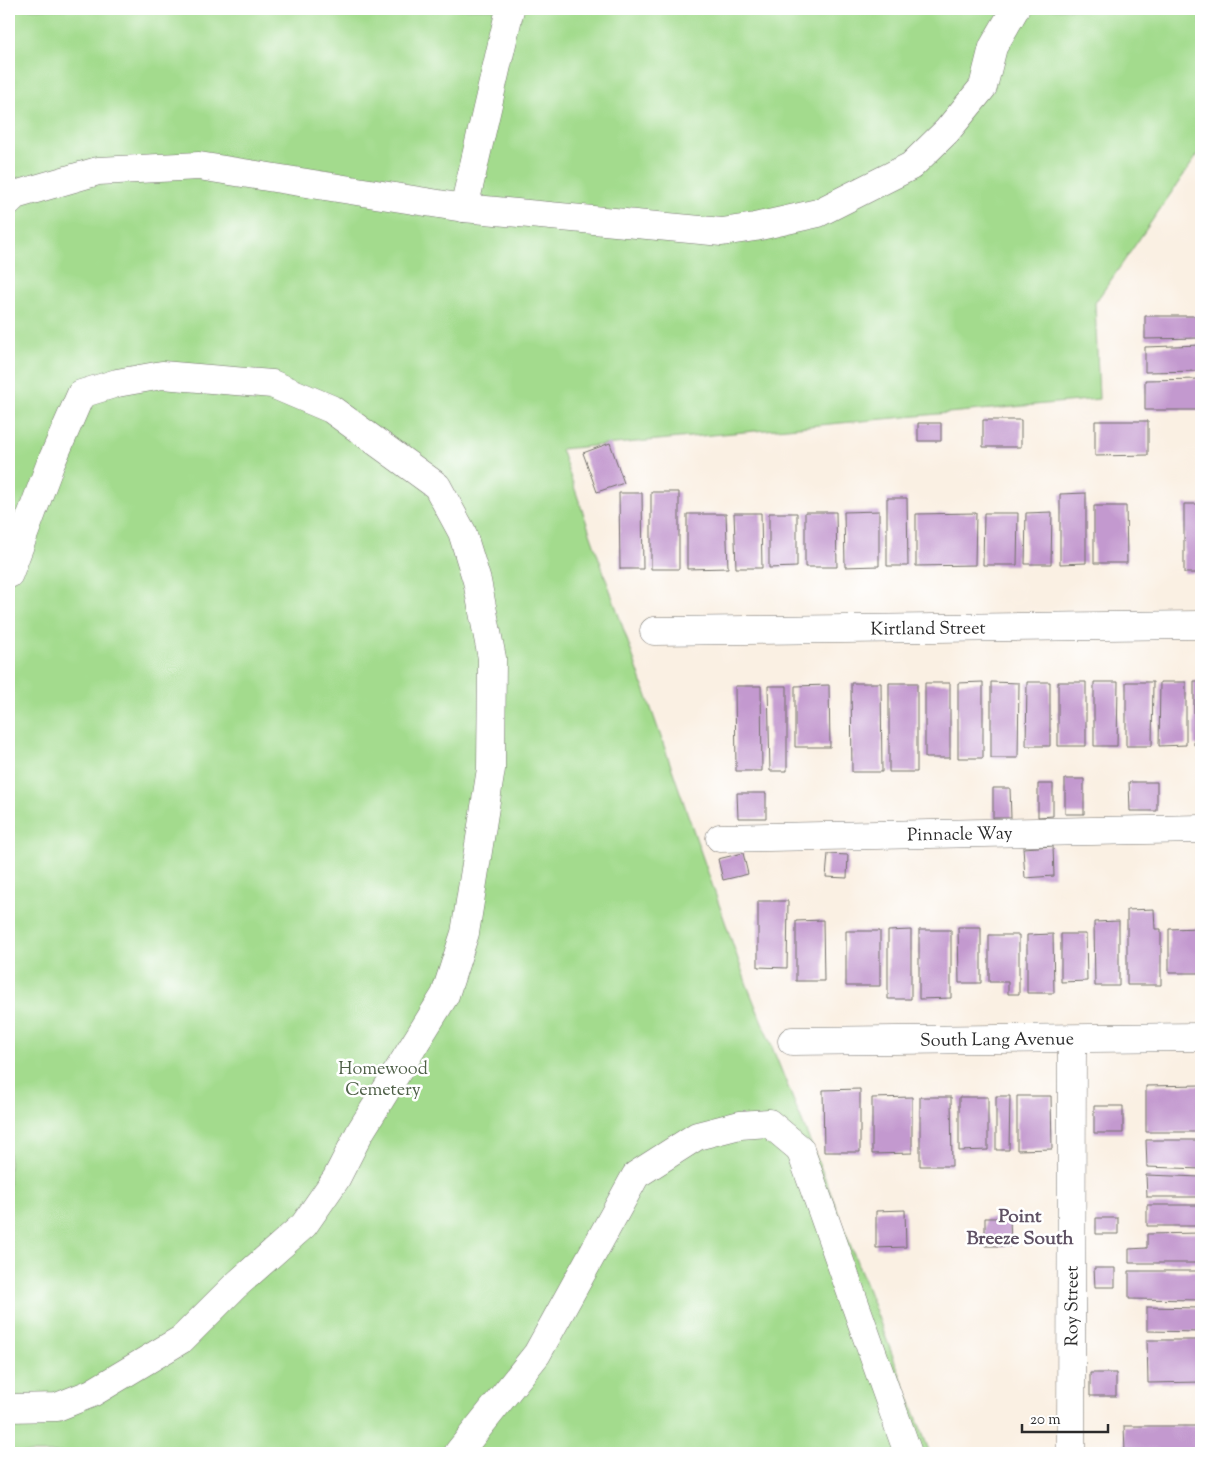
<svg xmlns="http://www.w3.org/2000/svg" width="1210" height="1462" font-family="'Sorts Mill Goudy',serif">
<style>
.green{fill:#a3db8d;stroke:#67835c}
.building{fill:#c399cf}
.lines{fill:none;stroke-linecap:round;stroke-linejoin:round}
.minor-casing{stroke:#73706b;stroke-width:29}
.minor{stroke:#fff;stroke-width:28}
.labels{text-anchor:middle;stroke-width:5;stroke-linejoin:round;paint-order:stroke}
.street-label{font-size:18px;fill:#2b2b2b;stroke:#fff}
.park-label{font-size:18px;fill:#4f6048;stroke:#fff}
.neighbourhood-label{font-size:19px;font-weight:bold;fill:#605264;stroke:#fff}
</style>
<rect width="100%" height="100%" fill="#fff"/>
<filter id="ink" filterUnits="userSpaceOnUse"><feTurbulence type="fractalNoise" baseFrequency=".02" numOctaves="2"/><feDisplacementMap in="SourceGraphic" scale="10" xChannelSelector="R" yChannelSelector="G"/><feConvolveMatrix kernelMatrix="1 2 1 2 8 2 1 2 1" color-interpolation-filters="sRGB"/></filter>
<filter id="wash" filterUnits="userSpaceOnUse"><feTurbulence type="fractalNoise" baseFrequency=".0096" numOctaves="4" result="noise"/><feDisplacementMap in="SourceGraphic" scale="20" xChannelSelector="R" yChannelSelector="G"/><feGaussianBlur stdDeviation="1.12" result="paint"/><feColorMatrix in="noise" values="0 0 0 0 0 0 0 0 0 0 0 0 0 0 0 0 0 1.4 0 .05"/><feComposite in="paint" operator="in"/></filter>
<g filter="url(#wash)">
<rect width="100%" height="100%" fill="#faf0e3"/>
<path class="green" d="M9 9H1201V150L1095 303 1099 399 561 449 747 985 826 1181 930 1453H9Z"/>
<g id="blocks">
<path class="building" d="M1145 316H1201V338L1145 339Z
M1201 345V371L1145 372V347Z
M1201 379V410H1145V380Z
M983 420H1021V447H983Z
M1095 421H1148V455L1095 456Z
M918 423H941V441H918Z
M610 443 624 483 597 492 583 453Z
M651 492H679V569H651Z
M619 493H642L643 569H620Z
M1086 493V563L1060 564V494Z
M887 498H907L908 566H887Z
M1184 504H1201V573H1184Z
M1094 506H1126L1127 563H1094Z
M879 511V566L845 567 844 512Z
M805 512H836L837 567H805Z
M1052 512 1051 564H1025L1026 513Z
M734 513H761L762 568H736Z
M769 513H797V567L769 568Z
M976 513 975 565 916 566V514Z
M984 513H1018L1017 565H983Z
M687 514H726L728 568 687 569Z
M1194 681H1201V745H1194Z
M983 682V758H958V683Z
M991 682 1019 683 1018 758H991Z
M1027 682H1050V746H1026Z
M1058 682H1086V746H1058Z
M1094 682H1118L1117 746H1094Z
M1126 682H1153L1152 746H1126Z
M1160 682H1186V745L1159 746Z
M851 683H881L882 772H852Z
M889 683H917V772H889Z
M925 683H950V758H925Z
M829 685 830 747H795V686Z
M735 686H761L762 771H736Z
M768 686H787V771H770Z
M1065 779H1084V814H1065Z
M1129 782H1157V811H1130Z
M1038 784H1053V816L1038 817Z
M993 788H1010L1011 818H993Z
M737 793H766V818H738Z
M1053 846 1054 876 1025 878 1023 848Z
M743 853 748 874 723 880 718 859Z
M828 854 848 855 847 878 826 877Z
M758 901H788L787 968 758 967Z
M1154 909 1155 929H1161V985H1127V910Z
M823 920 824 981H796V921Z
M1119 921V986H1095L1094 922Z
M958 927H981V983H959Z
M1201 928V973H1169V929Z
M911 930V999H888V931Z
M919 930H951V998L919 999Z
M846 931H880V986H846Z
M1053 934 1054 993H1027V935Z
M1061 934H1086L1087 981 1061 982Z
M989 935H1019V994H1008V982H989Z
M1201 1085V1132H1146V1086Z
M860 1089V1152H824L823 1090Z
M996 1096H1010L1009 1150H996Z
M1017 1096H1051L1052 1149 1017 1150Z
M912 1097V1153L872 1154V1098Z
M920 1097H951L952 1166H920Z
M959 1097H988V1150L959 1151Z
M1094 1106H1123V1133H1094Z
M1146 1140H1201V1169L1147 1167Z
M1146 1175 1201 1177V1197H1147Z
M1147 1205H1201V1226H1147Z
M905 1210 906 1247 876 1248V1211Z
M985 1218H1010L1011 1246H985Z
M1096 1218H1118V1234H1096Z
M1201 1233V1263H1129V1249L1147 1248V1234Z
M1094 1268H1115V1287H1095Z
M1129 1271H1201V1300L1129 1299Z
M1147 1307 1201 1308V1332L1147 1331Z
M1147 1340H1201V1382L1148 1383Z
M1090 1373H1116V1396H1090Z
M1124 1426H1201V1453H1125Z"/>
</g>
</g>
<g filter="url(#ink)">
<use href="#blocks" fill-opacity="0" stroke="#73706b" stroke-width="1"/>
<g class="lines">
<g class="minor-casing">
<g id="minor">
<path d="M9 201 15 195 98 171 199 166 464 208 722 232 755 227 818 213 911 166 947 131 983 87 993 47 1015 9"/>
<path d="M464 208 510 9"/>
<path d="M9 574 50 465 81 394 117 383 162 375 272 384 331 409 437 486 462 532 477 581 492 658 491 769 465 933 445 995 360 1132 336 1179 304 1225 234 1287 182 1339 92 1393 57 1407 9 1408"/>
<path id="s1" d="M654 631 1201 625"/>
<path id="s2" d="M720 838 1201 829"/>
<path id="s3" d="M792 1041 1201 1037"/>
<path id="s4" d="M1071 1452 1072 1039"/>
<path d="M458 1453 537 1354 636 1175 697 1136 740 1125 769 1123 800 1149 908 1453"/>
</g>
</g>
<use href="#minor" class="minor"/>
</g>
</g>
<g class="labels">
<g class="street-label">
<text dy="6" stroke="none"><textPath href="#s1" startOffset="274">Kirtland Street</textPath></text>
<text dy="6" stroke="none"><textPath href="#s2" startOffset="240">Pinnacle Way</textPath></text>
<text dy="6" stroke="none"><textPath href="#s3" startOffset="205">South Lang Avenue</textPath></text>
<text dy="6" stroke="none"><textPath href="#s4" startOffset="146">Roy Street</textPath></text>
</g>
<g class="park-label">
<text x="383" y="1074">Homewood<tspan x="383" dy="21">Cemetery</tspan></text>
</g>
<g class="neighbourhood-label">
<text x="1020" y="1222">Point<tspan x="1020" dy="22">Breeze South</tspan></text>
</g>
</g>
<rect width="1210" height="1462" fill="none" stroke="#fff" stroke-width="30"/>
<path d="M1022 1424v8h86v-8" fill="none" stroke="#2b2b2b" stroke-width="2.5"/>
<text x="1030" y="1424" font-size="15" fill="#2b2b2b" stroke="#ffffff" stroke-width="4" paint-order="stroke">20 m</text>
</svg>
